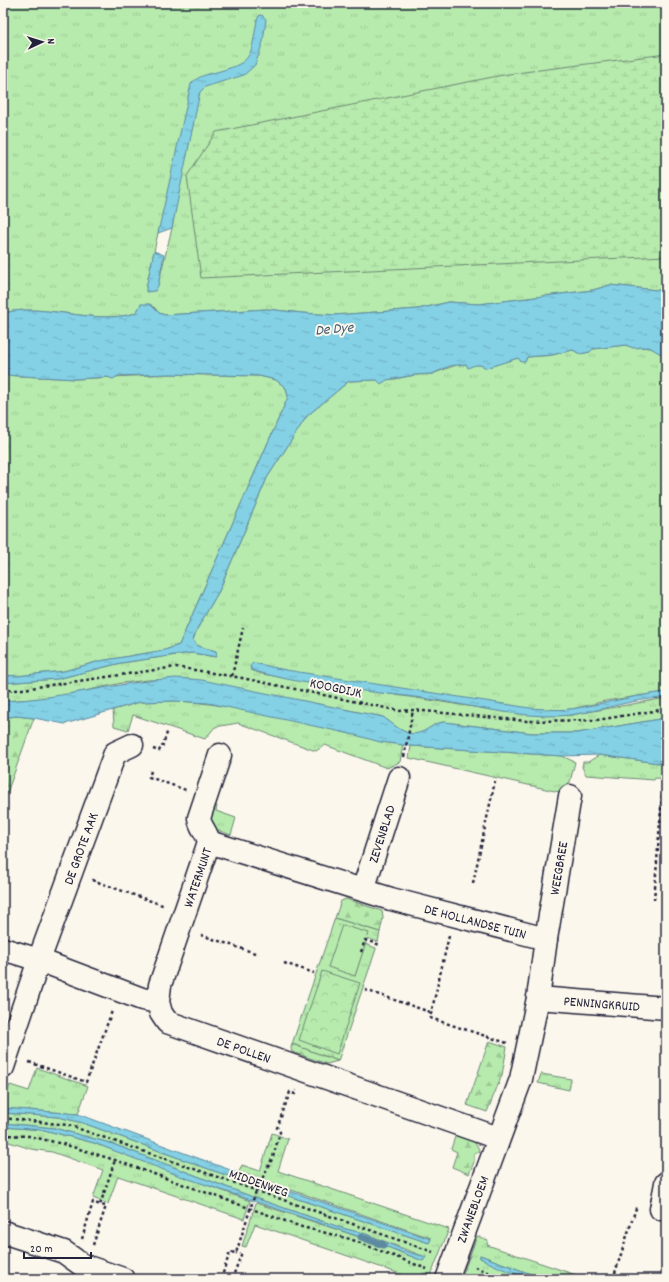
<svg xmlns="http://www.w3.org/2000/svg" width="669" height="1282" font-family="Dekko,sans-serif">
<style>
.grass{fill:url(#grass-tufts);stroke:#6c8674;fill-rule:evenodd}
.forest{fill:url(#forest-firs);stroke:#6c8674}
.wetland{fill:url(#wetland-marsh);stroke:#6c8674}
.park{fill:url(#park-crowns);stroke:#6c8674}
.pitch{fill:#b7ebad;stroke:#6c8674}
.water{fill:url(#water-ripples);stroke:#5d8aa0}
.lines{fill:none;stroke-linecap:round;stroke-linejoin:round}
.stream{stroke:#5d8aa0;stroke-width:7}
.minor-casing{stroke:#22223b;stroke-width:25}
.path{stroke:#22223b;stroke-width:2.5;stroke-dasharray:3 3;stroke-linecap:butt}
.minor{stroke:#fbf7ec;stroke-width:22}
.labels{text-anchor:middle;stroke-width:4;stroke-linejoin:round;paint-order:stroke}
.street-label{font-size:14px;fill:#22223b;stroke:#fbf7ec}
.water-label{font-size:15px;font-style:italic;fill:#3f566e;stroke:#fbf7ec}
</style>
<defs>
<pattern id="grass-tufts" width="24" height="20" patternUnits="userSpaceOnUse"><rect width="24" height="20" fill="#b7ebad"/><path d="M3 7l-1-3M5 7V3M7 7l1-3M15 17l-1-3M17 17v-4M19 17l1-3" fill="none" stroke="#9dc996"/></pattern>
<pattern id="forest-firs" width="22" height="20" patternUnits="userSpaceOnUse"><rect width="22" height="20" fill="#b7ebad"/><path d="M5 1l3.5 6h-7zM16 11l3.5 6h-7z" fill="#9dc996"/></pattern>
<pattern id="wetland-marsh" width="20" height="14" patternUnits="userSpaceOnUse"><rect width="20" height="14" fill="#b7ebad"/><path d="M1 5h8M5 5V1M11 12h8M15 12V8" fill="none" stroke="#9dc996"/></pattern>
<pattern id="park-crowns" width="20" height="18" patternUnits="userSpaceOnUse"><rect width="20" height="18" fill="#b7ebad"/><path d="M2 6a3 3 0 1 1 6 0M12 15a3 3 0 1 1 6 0" fill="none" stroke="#9dc996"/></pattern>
<pattern id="water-ripples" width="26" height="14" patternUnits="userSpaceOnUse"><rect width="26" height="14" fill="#84d0e4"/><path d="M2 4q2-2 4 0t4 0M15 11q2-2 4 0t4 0" fill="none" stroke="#72b2c4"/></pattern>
</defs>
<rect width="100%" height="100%" fill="#fbf7ec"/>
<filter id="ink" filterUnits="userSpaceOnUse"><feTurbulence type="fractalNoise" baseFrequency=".025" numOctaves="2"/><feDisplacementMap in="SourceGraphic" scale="8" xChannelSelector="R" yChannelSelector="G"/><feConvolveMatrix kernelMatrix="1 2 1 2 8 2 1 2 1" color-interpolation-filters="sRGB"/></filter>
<g filter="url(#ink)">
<path class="grass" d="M3 3H666V291L610 285 593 290 479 304 449 302 418 309 334 315 302 313 267 309 165 315 159 313 154 307 141 304 136 313C92 326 47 302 3 313ZM188 133 172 228 158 285 146 288 158 233Z
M626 345C641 351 650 342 666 357V692L605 701 577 708 563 710 519 708 250 667 251 670 262 674 506 712 539 715H571L666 698V718L577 733H532L444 722C433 723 428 731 418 734 406 737 392 723 383 717L190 679 148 680 122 683 52 698 3 701V683L57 679 121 663 169 656 192 653 215 657 216 651 197 646 193 640 197 629 219 591 267 478 307 416 349 381 395 379 415 375 432 374 459 364 482 365 486 367 518 358 525 362 527 357 552 355 573 350 580 354 590 352 593 349Z
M169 374 259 376 276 380 286 388 288 397 179 645 165 650 100 661 64 671 17 676 3 675V375L76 379Z
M176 701C236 704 295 721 353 734 370 738 386 743 403 745L400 762 387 768 325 745 316 751 238 723 215 727 205 739 133 715 128 730 114 726 113 710 140 702Z
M411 746 562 756 575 762 570 782 559 792 409 758Z
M599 755 666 764V779L655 778 654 780 586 775 582 767 583 762H588Z
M210 803 217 806 216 811 236 818 231 835 212 828 208 808Z
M335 918 380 932 378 942 367 938 368 933 355 975 365 944 376 948V949L338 1061 292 1044Z
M37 1068 88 1086 78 1114 3 1108V1095H6L10 1085 29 1091Z
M541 1074 571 1079 569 1090 538 1083Z
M3 1113 58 1117 83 1123 217 1172 429 1243 431 1238 239 1172 242 1165 260 1171 272 1133 288 1139 278 1171 449 1229 431 1275 423 1273 421 1279H409V1277L255 1224 246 1247 242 1246 256 1203 372 1241 423 1261 425 1257 366 1234 342 1228 258 1199 110 1143 54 1128 3 1123Z
M3 1127 44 1130 94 1143 250 1201 244 1219 118 1176 108 1204 93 1198 103 1170 52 1152 31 1149 3 1140Z
M477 1236 488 1240 487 1245 588 1279H544L480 1255V1258L531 1279H485L474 1275 473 1279H461Z"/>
<path class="forest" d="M16 716 34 718 3 804V718Z
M346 899 382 911 383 918 380 932 335 918 341 901Z
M489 1041 507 1047 502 1075 487 1112 467 1105Z
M292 1044 338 1061 327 1064 292 1052 291 1048Z
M456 1134C468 1138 476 1140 480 1152L474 1153V1162L469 1174 452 1167 457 1152 451 1149Z"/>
<path class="wetland" d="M666 54V256L201 278 187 176 216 132 508 74Z"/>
<path class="park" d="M322 971 360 983 337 1054 299 1040Z"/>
<path class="pitch" d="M342 925 369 933 355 976 328 967Z"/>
<path class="water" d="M262 15 266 19 263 42 255 65 244 75 205 87 200 92 172 228 158 233 191 84C197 77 204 75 213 73 253 62 250 60 257 20L259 16Z
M154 251 164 255 158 286 155 291 146 292V288Z
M610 285 666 291V357L649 347 633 348 626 345 593 349 590 352 580 354 573 350 552 355 527 357 525 362H521L518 358 486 368C480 363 474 365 468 368L466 364 450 366 432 374 415 375 387 380 381 384 377 380 349 381 307 416 267 478 219 591 197 629 193 640 197 646 216 651 217 657 192 653 169 656 121 663 57 679 3 683V675L17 676 64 671 100 661 165 650 179 645 288 397 286 388 276 380 259 376 169 374 118 376 113 379 107 377 76 379 3 375V313C47 302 92 326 136 313L141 304H150L159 313 165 315 267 309 302 313 334 315 418 309 449 302 479 304 593 290Z
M253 663 286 670 530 708C546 709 562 711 577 708 607 703 636 695 666 692V698C630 698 595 714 559 716 517 717 477 707 436 700 374 691 311 688 251 670L250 666Z
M176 678 202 680 383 717C392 723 406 737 418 733 428 731 433 723 444 722L532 733H577L666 718V764L599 755 562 756 411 746 380 742 355 735 208 703 176 701 140 702 65 724 34 718 16 716 3 718V701C62 699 117 682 176 678Z
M3 1108 78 1114 263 1182 431 1239 429 1243 217 1172 83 1123 58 1117 3 1113Z
M3 1123 54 1128 110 1143 258 1199 342 1228 366 1234 408 1252 426 1257 423 1261 372 1241 177 1175 94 1143 44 1130 3 1127Z
M480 1255 544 1279C522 1279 499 1268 480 1258Z"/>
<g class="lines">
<path class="stream" d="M361 1237 383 1245"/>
<g class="minor-casing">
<g id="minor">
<path id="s1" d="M209 842 391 899 546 939 538 998 521 1079 447 1279"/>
<path id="s2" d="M363 890 399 778"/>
<path id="s3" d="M546 939 570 796"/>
<path id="s4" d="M3 949 39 960 142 999 158 1002 161 1013 167 1022 498 1138"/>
<path id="s5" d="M538 998 666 1008"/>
<path id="s6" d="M158 1002 160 985 209 842C207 832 200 827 199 818L220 755"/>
<path id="s7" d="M3 1067 39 960 115 753 132 745"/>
<path d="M661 1209 666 1183"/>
<path d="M3 1232 64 1252 82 1265 123 1279"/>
</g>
</g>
<path class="path" d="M232 676 243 628
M3 690H16L176 667 242 678 400 711 413 710 527 721 597 720 666 709
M153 749 159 751 161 747H162L168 730
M404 757 413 710
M151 771 149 777 186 790
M92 880 165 906
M473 883 495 781
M654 900 663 784
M201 935 258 954
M449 936 430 1018 507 1043
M361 952 365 940 380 945
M284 963 314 973
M365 990 430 1012
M29 1062 86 1082 112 1011
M3 1118 68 1125 433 1252
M3 1135 29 1136 63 1144 115 1160 302 1227 350 1239 427 1269
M82 1239 93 1202 100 1205
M93 1245 106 1206 100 1205 115 1160
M475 1267 504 1279
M221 1279 230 1252 236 1253 256 1191 273 1157 280 1132 277 1128 290 1092 295 1094 296 1090
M232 1279 241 1255 236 1253
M613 1279 637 1205"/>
<use href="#minor" class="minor"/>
</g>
</g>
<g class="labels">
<g class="street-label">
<text transform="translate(336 687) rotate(12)" y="5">KOOGDIJK</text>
<text dy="5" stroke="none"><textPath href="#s2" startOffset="59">ZEVENBLAD</textPath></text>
<text dy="5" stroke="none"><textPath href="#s7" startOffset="232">DE GROTE AAK</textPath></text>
<text dy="5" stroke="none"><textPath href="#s3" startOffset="72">WEEGBREE</textPath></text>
<text dy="5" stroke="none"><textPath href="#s6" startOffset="131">WATERMUNT</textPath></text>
<text dy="5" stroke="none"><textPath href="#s1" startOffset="278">DE HOLLANDSE TUIN</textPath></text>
<text dy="5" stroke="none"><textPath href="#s5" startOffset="64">PENNINGKRUID</textPath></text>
<text dy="5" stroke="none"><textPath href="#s4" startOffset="268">DE POLLEN</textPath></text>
<text transform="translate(259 1182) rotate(19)" y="5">MIDDENWEG</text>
<text transform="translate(472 1209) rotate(-70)" y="5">ZWANEBLOEM</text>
</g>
<g class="water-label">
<text transform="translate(334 328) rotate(-5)" y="5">De Dye</text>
</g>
</g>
<rect width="669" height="1282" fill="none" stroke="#fbf7ec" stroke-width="16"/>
<rect x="8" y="8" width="653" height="1266" fill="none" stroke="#22223b" stroke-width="1.5" filter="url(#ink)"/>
<g transform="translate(42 42) rotate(86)" stroke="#fbf7ec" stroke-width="3" paint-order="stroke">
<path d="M0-3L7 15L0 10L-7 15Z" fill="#22223b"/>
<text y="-6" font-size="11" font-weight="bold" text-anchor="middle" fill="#22223b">N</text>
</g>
<path d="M24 1252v6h67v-6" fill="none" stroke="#22223b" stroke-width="2"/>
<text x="30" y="1252" font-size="12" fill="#22223b" stroke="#fbf7ec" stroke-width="3" paint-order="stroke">20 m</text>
</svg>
